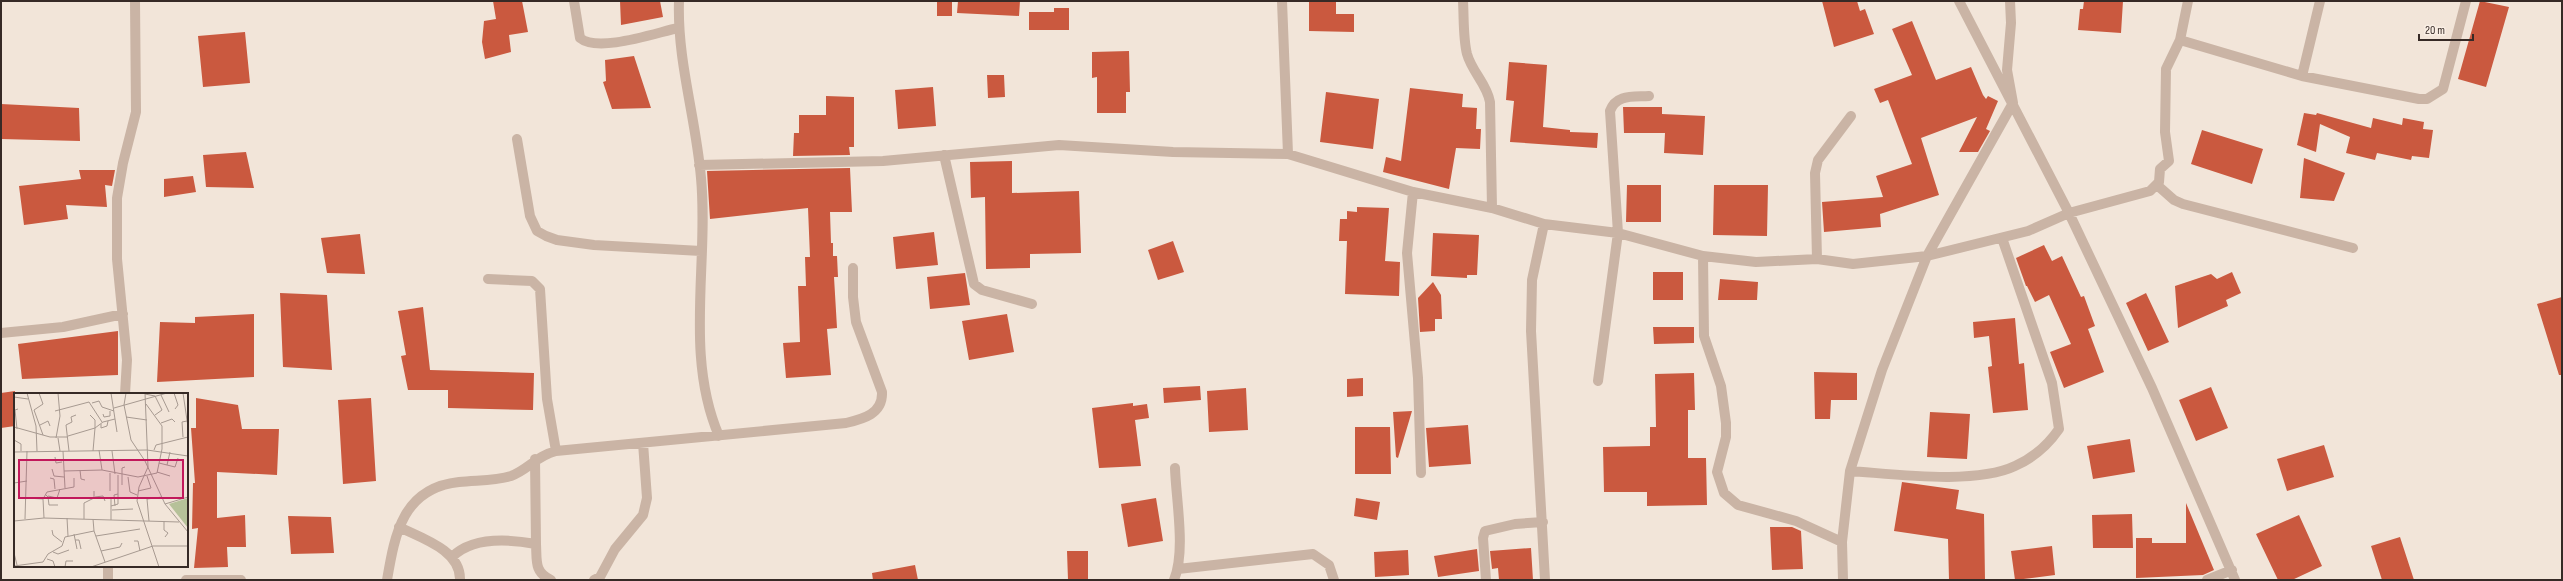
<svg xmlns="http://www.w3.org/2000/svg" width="2563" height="581" font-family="'Sofia Sans Condensed',sans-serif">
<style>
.building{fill:#ca593f}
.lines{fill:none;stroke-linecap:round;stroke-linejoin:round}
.minor{stroke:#cab4a5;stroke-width:10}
.inset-road{fill:none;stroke:#a79a91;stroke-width:1}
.view{fill:#c2185b;fill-opacity:0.15;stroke:#c2185b;stroke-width:2}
.inset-edge{fill:none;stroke:#362a26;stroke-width:2}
</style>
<rect width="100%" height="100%" fill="#f2e5d9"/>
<path class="building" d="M493 1H522L528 32 509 35 511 52 485 59 482 42 484 21 496 19Z
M620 1H660L663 17 621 25Z
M937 1H952V16H937Z
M958 1H1020L1019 16 957 13Z
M1309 1H1336V14H1354V32L1309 31Z
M1822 1H1857L1860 11 1865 9 1874 34 1834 47Z
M2084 1H2123L2121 33 2078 30 2080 9H2083Z
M2480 1 2509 7 2486 87 2458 79Z
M1054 8H1069V30H1029V12H1054Z
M1912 21 1936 80 1971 67 1983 95 1986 99 1988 96 1998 101 1986 129 1990 131 1978 152H1959L1977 117 1921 138 1939 195 1880 214 1881 227 1824 232 1822 202 1883 197 1876 176 1912 164 1888 100 1880 103 1874 89 1912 75 1892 29Z
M245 32 250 83 203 87 198 36Z
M1129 51 1130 92H1126V113H1097V77L1092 78V52Z
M634 56 651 108 612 109 603 82 606 81 605 60Z
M1509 62 1547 65 1543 127 1570 130V132L1598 133 1597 148 1510 142 1514 101 1506 100Z
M987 75H1004L1005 97 988 98Z
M933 87 936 126 898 129 895 90Z
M1410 88 1463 94 1462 107 1477 108 1476 129H1481L1480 149 1456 148 1449 189 1383 172 1386 157 1401 161Z
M1326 92 1379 99 1373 149 1320 142Z
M826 96 854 97V147H849L850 155 793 156 794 133H799V115H826Z
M1 104 79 108 80 141 1 139Z
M1623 107H1662V114L1705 116 1703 155 1664 153 1665 133H1624Z
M2304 113 2316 115 2317 113 2371 128 2373 118 2402 125 2403 118 2424 122 2423 129 2433 130 2429 158 2412 156 2411 160 2377 153 2375 160 2346 153 2350 137 2320 124 2316 152 2297 145Z
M2202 130 2263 149 2252 184 2191 164Z
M246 152 254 188 206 187 203 155Z
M2304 158 2345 173 2334 201 2300 198Z
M1012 161V193L1079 191 1081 253 1030 254V268L986 269 985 197 971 198 970 162Z
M850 168 852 212H830L831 243H833V256H837L838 277H834L837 328 827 329 831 375 786 378 783 343 800 342 798 286H806L805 257H810L808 208 710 219 707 171Z
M79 170H115L112 186 105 185 107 207 66 205 68 219 24 225 19 186 81 179Z
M193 176 196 192 164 197V179Z
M1627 185H1661V222H1626Z
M1714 185H1768L1767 236 1713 235Z
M1357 207 1389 208 1385 261 1400 262 1399 296 1345 294 1347 241H1339L1340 219H1347V211L1357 212Z
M934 232 938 265 896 269 893 237Z
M1433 233 1479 235 1477 275H1467V278L1431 276Z
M360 234 365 274 327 273 321 238Z
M1173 241 1184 272 1158 280 1148 250Z
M2044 245 2052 261 2062 256 2081 297 2084 296 2095 326 2088 329 2104 372 2064 388 2050 352 2071 344 2049 295 2035 302 2027 286H2026L2016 258Z
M1653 272H1683V300H1653Z
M2232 272 2241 293 2226 300 2228 306 2178 328 2175 286 2211 274 2217 279Z
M965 273 970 305 930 309 927 277Z
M1720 279 1758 282 1757 300H1718Z
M1433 282 1441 295 1442 319H1435V331L1420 332 1418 298Z
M280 293 327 295 332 370 283 367Z
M2146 293 2169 342 2148 351 2126 303Z
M2562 297V375H2559L2537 304Z
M423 307 430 370 534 373 533 410 448 408V390H408L401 356 406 355 398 311Z
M254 314V377L157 382 160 322 195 323V317Z
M1007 314 1014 352 969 360 962 321Z
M2015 318 2019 364 2024 363 2028 410 1993 413 1988 367 1992 366 1989 336 1974 338 1973 322Z
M1653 327H1694V343L1654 344Z
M118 331V375L22 379 18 344Z
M1814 372 1857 373V400H1831L1830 419H1815Z
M1694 373 1695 410H1688V458H1706L1707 505 1647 506V492H1604L1603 447 1650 446V427H1656L1655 374Z
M1363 378V396L1347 397V379Z
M1200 386 1201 400 1164 403 1163 388Z
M2211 387 2228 428 2196 441 2179 400Z
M1246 388 1248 430 1209 432 1207 391Z
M15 391V426L1 428V393Z
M196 398 238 405 242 429H279L277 475 217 472V518L245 515 246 547H227L228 567 194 568 198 528 192 529 193 483H195L191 428H196Z
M371 398 376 481 343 484 338 400Z
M1133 403V406L1147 404 1149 418 1135 420 1141 466 1099 468 1092 408Z
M1412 411 1398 458 1396 457 1393 412Z
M1930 412 1970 414 1967 459 1927 457Z
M1468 425 1471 464 1429 467 1426 428Z
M1355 427H1390L1391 474H1355Z
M2130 439 2135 472 2093 479 2087 446Z
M2324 445 2334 477 2287 491 2277 459Z
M1902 482 1959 490 1956 509 1984 514 1985 580H1949L1948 539 1894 531Z
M1156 498 1163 541 1128 547 1121 504Z
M1356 498 1380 502 1377 520 1354 516Z
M2186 503 2214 570 2203 575 2136 578V538H2152V543H2186Z
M2132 514 2133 548H2093L2092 515Z
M2299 515 2322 566 2292 580H2278L2256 534Z
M288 516 331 517 334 553 291 554Z
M1770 527H1792L1801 531 1803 569 1772 570Z
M2400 537 2414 580H2382L2371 546Z
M2052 546 2055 575 2015 580 2011 551Z
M1531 548 1533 580H1499L1498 568 1492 569 1490 551Z
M1477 549 1479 571 1438 577 1434 556Z
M1408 550 1409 575 1375 577 1374 552Z
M1067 551H1088V580H1068Z
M915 565 918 580H873L872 573Z"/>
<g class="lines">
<path class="minor" d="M574 1 580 38C598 53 655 33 678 28
M679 1C677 61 696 118 701 178 709 262 684 355 719 436
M1282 1 1288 154
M1463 1C1464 18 1463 38 1467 54 1472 72 1487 84 1490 102L1492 208
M1959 1 2069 213 2152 388 2235 580
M2180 40 2302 76 2419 99H2427L2443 89 2466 1
M2302 76 2320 1
M517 139 530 216 537 231 546 236 557 240 594 245 701 251
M944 155 974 284 982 290 1032 304
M699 165 883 161 1059 145 1173 152 1288 154 1413 192 1492 208 1544 224 1618 233 1703 256 1756 262 1817 259 1853 264 1927 256 2028 231 2069 213 2150 191 2159 182 2160 169 2169 161 2165 132 2166 69 2180 40 2188 1
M2157 185 2174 200 2183 204 2353 248
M1413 192 1407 253 1418 378 1421 473
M1544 224 1532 280 1531 331 1545 580
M1703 256 1704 336 1721 386 1726 423V437L1717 472 1724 493 1738 505 1796 521 1842 542
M1817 259 1815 173 1818 160 1851 116
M488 279 532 281 540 289 547 399 556 451
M1 333 63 327 123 314
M1598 381 1618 233 1610 111C1616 94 1633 97 1649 96
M125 394 127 360 117 259V198L123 163 136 112 135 1
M535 459 536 544
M1850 471C1895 474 1975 485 2015 466 2033 458 2048 445 2059 429L2052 383 2002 238
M399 527C421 538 461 550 460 580
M452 557C472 537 509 539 536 544 537 561 534 572 551 580
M1178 569 1313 554 1329 565 1334 580
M108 580V566
M186 580H241
M387 580C395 533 403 488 459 482 476 480 495 481 511 476 528 470 536 456 556 451L846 423C863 419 883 414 882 392L856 322 853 297V268
M594 580 600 577 615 549 643 515 647 498 643 443
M1174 580C1186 551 1176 500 1175 468
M1486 580 1483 538 1485 531 1515 524 1543 522
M1843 580 1842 542 1850 471 1882 370 1927 256 2013 103 2007 70 2011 23 2010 1
M2207 580 2232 570"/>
</g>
<g transform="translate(14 393)">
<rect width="174" height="174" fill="#f2e5d9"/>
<path d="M174 105V135L155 111Z" fill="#b6c199"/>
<path class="inset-road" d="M13 0 22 33 23 58M25 0 29 11 20 17 29 42M97 0 103 39M112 0 110 12 117 47 131 68 151 111 174 139M131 0 134 74 125 94 123 108 145 174M160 0 164 12 161 16M169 0 174 34M131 1 141 3 148 17 141 22M147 2 155 19M0 4 14 6M78 10 85 8 88 14 100 18M100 15 153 0M41 18 75 9 88 29M89 21 90 24 96 23V18M112 24 133 27M147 30 158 26 161 29M87 31V35L93 33 94 28M26 32 34 28 36 33M0 34 36 44H54M3 36 1 17 4 16M54 43 81 35V27L76 22M169 44 168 29 173 28M42 45 46 23 44 0M44 45 46 58M0 47 7 51V58M85 57 88 77M140 57 142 52 174 44M49 58 51 95M55 58 52 32 58 29 57 24 62 22M79 58 81 35 89 29 101 26M98 58 101 81M0 59 133 57 174 63M41 64 42 70 48 69M145 70 161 74 164 65M153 72 156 59M38 76 40 83 50 84M66 77 67 86 71 87M50 78 88 77 124 84 143 80 148 56V33L132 11M143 79 156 83M96 80V98M114 84 116 99 123 102M36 85 40 86 41 96M0 90 13 88M108 92V75L111 74M124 98 137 95 133 83M31 101 34 104 35 112H44M34 103 43 105 46 96M81 104 89 103 91 108M12 105 29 106 33 99 60 94V85M29 106 30 125M151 111 174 104M97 113 104 111V82M101 113 100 102 104 101M98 117 119 116M53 125 54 143M11 126 13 58M70 126V110L80 105V98M79 126 80 138 91 169M97 127V105M0 128 30 125 165 129M135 128 133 106 148 104M150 128V137L154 140 151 144M38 137 39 142 48 149M60 141 63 156M82 143 126 136M61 147H65L67 156M120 148H124L126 158M87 158 106 154 108 150M39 159 44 161 55 157M0 160 3 172M33 166 39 168 41 174M0 173 29 169 34 161 48 153 51 144 80 138M51 174 52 168H59M77 174 139 153H174"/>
<path class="view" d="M5 67H169V105H5Z"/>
<rect width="174" height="174" class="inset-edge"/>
</g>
<rect width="2563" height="581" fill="none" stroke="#362a26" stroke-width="4"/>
<path d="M2419 34v6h54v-6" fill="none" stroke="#362a26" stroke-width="2"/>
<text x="2425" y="34" font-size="12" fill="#362a26" stroke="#faefe5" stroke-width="3" paint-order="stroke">20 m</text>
</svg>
